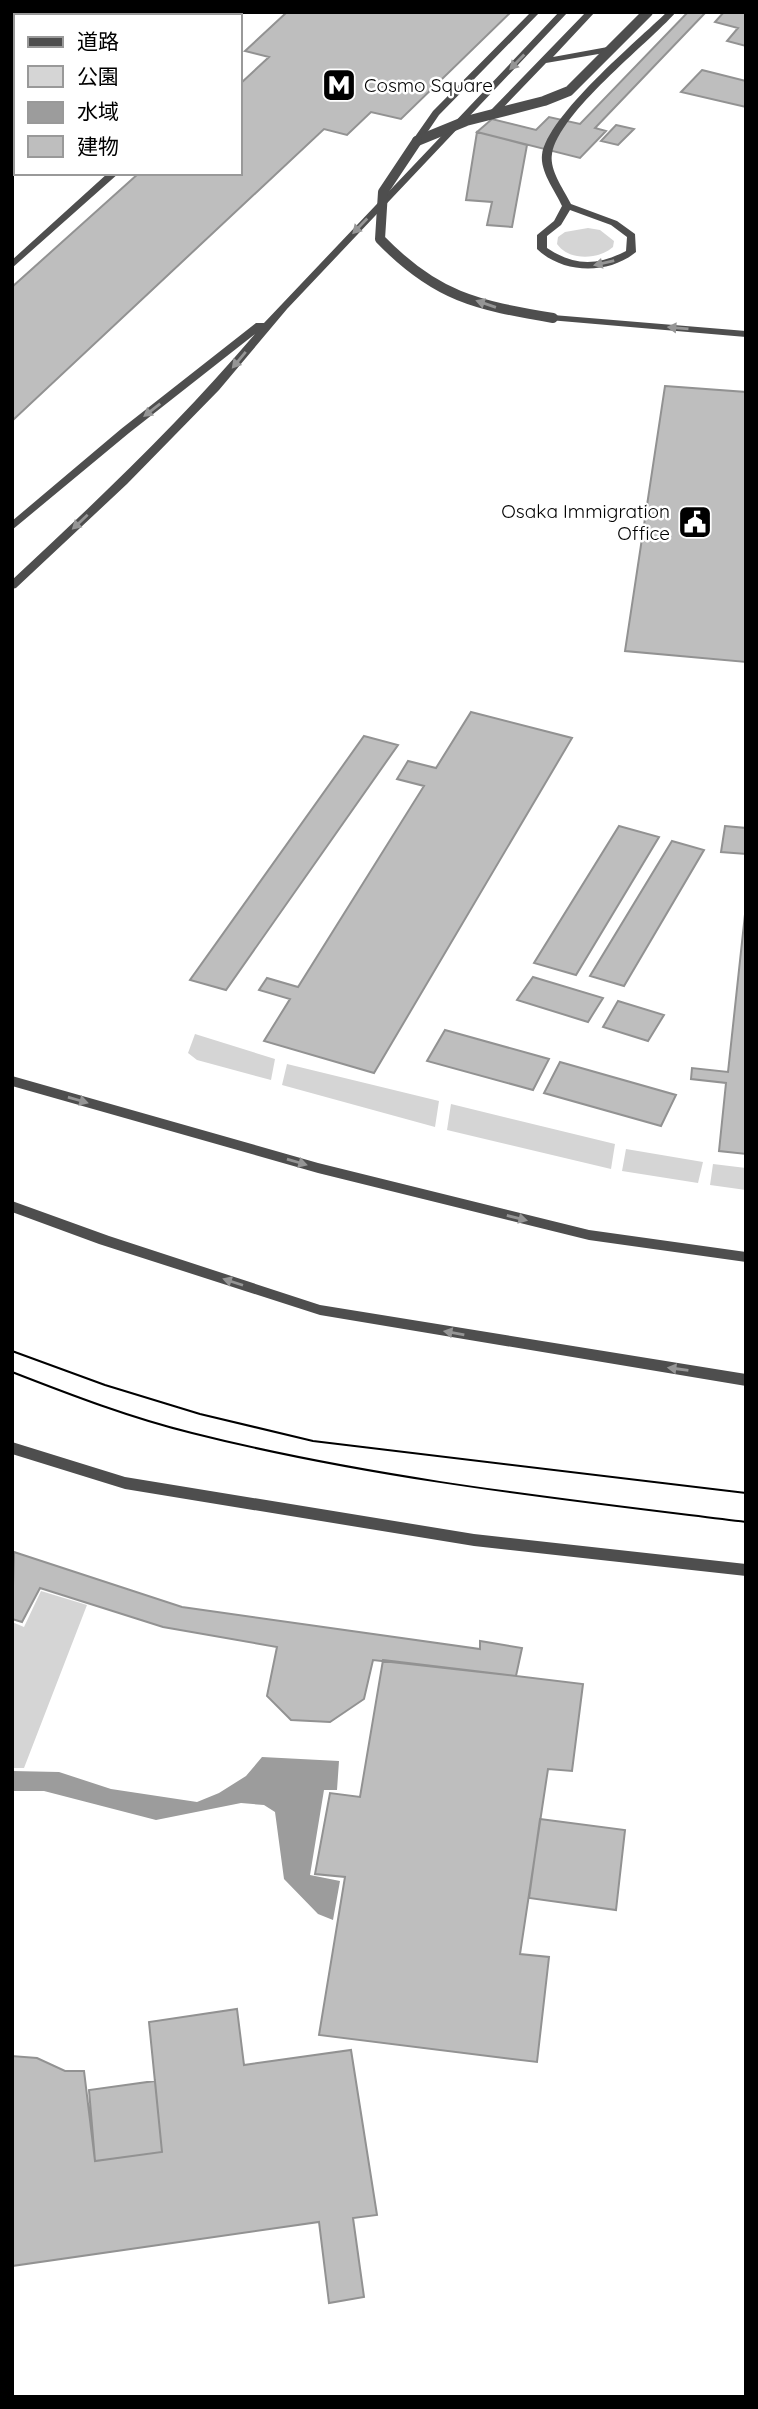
<svg xmlns="http://www.w3.org/2000/svg" width="758" height="2409" font-family="Quicksand,'Noto Sans JP',sans-serif">
<style>
.green{fill:#d5d5d5}
.water{fill:#9c9c9c}
.building{fill:#bebebe;stroke:#929292;stroke-width:2}
.lines{fill:none;stroke-linecap:round;stroke-linejoin:round}
.service{fill:#4e4e4e;fill-rule:evenodd}
.minor{fill:#4e4e4e;fill-rule:evenodd}
.tertiary{fill:#4e4e4e;fill-rule:evenodd}
.tram{stroke:#000;stroke-width:2}
.service-bridge{stroke:#4e4e4e;stroke-width:10}
.tertiary-bridge{stroke:#4e4e4e;stroke-width:10}
.oneway{fill:#959595}
.labels{text-anchor:middle;stroke-width:5;stroke-linejoin:round;paint-order:stroke}
.far-poi-label{font-size:19px;fill:#000;stroke:#fff;text-anchor:start}
</style>
<rect width="100%" height="100%" fill="#fff"/>
<path class="green" d="M588 228 600 230 614 241 613 247C598 260 569 261 557 244L558 237 565 232Z
M195 1034 275 1059 271 1080 197 1060 188 1053Z
M287 1064 439 1101 435 1127 282 1085Z
M451 1104 615 1144 611 1169 447 1130Z
M626 1149 703 1162 698 1183 622 1171Z
M713 1164 746 1168V1190L710 1185Z
M41 1591 87 1605 24 1768H12V1622L24 1627Z"/>
<path class="water" d="M262 1757 339 1761 337 1790H324L310 1875 340 1881 333 1920 318 1914 284 1879 275 1812 264 1805 241 1803 156 1820 44 1791H12V1771L59 1772 111 1789 197 1802 219 1793 246 1776Z"/>
<path class="building" d="M287 12H511L401 119 371 112 347 135 324 129 12 421V287L139 173H240V84L269 57 245 51Z
M688 12H706L595 128 606 131 580 158 477 132 492 119 536 130 549 117 580 124Z
M724 12H746V46L727 41 738 28 715 22Z
M702 70 746 81V107L681 92Z
M616 125 634 129 618 145 601 141Z
M477 132 527 145 512 227 487 225 492 202 466 200Z
M665 386 746 392V662L625 651Z
M471 712 572 738 374 1073 264 1041 290 999 259 990 267 978 298 987 424 786 397 779 408 761 436 768Z
M364 736 398 745 226 990 190 980Z
M619 826 659 837 576 975 534 963Z
M725 826 746 828V854L721 852Z
M672 841 704 850 624 986 590 976Z
M746 905V1154L719 1151 726 1083 691 1079 692 1068 728 1072Z
M533 977 603 998 588 1022 517 1000Z
M618 1001 664 1015 648 1041 603 1027Z
M445 1030 549 1059 533 1090 427 1061Z
M560 1062 676 1095 661 1126 544 1093Z
M14 1552 182 1607 480 1649V1641L522 1648 516 1676 373 1660 364 1699 330 1722 291 1720 267 1696 277 1647 163 1627 40 1588 22 1622 12 1619Z
M383 1660 583 1684 572 1771 548 1769 520 1954 549 1957 537 2062 319 2035 345 1877 315 1874 330 1793 360 1797Z
M540 1819 625 1830 616 1910 529 1898Z
M237 2009 244 2065 351 2050 377 2215 353 2218 364 2297 329 2303 319 2222 12 2266V2056L37 2058 65 2071H84L95 2161 162 2152 149 2022Z
M155 2081 162 2152 95 2161 89 2090Z"/>
<g class="lines">
<path class="service" d="M586 12H595L553 57 613 46 616 47V51L546 63 497 114H491V110Z
M108 173H119L12 268V260Z"/>
<path class="minor" d="M12 1442 125 1477 474 1534 746 1564V1576L474 1546 125 1489 12 1454Z"/>
<path class="tertiary" d="M147 12H156L153 16H144Z
M531 12H540L439 115 420 143H414L412 141 433 111Z
M559 12H568L287 309 219 390 127 484 16 588 12 589V580C97 501 180 422 255 334L129 433 12 530V521L121 429 256 323H264Z
M667 12H676C647 45 559 112 552 154 549 170 564 190 571 204L617 221 635 234 636 252C608 275 563 274 537 249V235L554 221 562 206C556 192 540 172 542 155 547 116 637 41 667 12ZM570 210 611 225 627 237 626 251C597 266 574 266 547 248V236L561 225Z
M16 130V138L12 139V131Z
M553 315 746 331V337L549 320 548 318Z
M12 1076 318 1163 589 1230 746 1252V1262L589 1240 318 1173 12 1086Z
M12 1201 109 1236 320 1305 746 1374V1386L320 1315 99 1244 12 1212Z"/>
<path class="tram" d="M12 1351 105 1385 200 1414 313 1441 746 1493
M12 1372C71 1395 131 1418 192 1433 374 1479 560 1499 746 1522"/>
<path class="service-bridge" d="M417 141 466 121 544 101 569 91 648 12"/>
<path class="tertiary-bridge" d="M417 141 383 192 380 239C436 297 476 305 553 318"/>
</g>
<defs><path id="oneway-solid" d="M-6-.8H1V-3.2L6.5 0L1 3.2V.8H-6Z" transform="scale(1.75)"/></defs>
<g class="oneway">
<use href="#oneway-solid" transform="translate(517 62) rotate(134)"/>
<use href="#oneway-solid" transform="translate(360 226) rotate(134)"/>
<use href="#oneway-solid" transform="translate(604 263) rotate(167)"/>
<use href="#oneway-solid" transform="translate(486 304) rotate(-161)"/>
<use href="#oneway-solid" transform="translate(678 328) rotate(-175)"/>
<use href="#oneway-solid" transform="translate(239 360) rotate(130)"/>
<use href="#oneway-solid" transform="translate(152 410) rotate(142)"/>
<use href="#oneway-solid" transform="translate(80 522) rotate(137)"/>
<use href="#oneway-solid" transform="translate(78 1100) rotate(16)"/>
<use href="#oneway-solid" transform="translate(297 1162) rotate(16)"/>
<use href="#oneway-solid" transform="translate(517 1218) rotate(14)"/>
<use href="#oneway-solid" transform="translate(233 1282) rotate(-162)"/>
<use href="#oneway-solid" transform="translate(454 1333) rotate(-170)"/>
<use href="#oneway-solid" transform="translate(678 1369) rotate(-172)"/>
</g>
<defs>
<g id="metro-square" transform="scale(1.75)"><rect x="-9" y="-9" width="18" height="18" rx="4" fill="#000" stroke="#fff"/><path d="M-5.5 5V-5H-3L0 0L3-5H5.5V5H3V-.5L0 4L-3-.5V5Z" fill="#fff"/></g>
<g id="civic-square" transform="scale(1.75)"><rect x="-9" y="-9" width="18" height="18" rx="4" fill="#000" stroke="#fff"/><path d="M-.6-6.5H3V-4.5H.6V-3L4-1V1h2V6H-6V1h2V-1L-.6-3ZM-1.2 2.5V6h2.4V2.5Z" fill="#fff"/></g>
</defs>
<g fill-rule="evenodd">
<use href="#metro-square" x="339" y="85"/>
<use href="#civic-square" x="695" y="522"/>
</g>
<g class="labels">
<g class="far-poi-label">
<text x="364" y="92">Cosmo Square</text>
<text x="670" y="518" text-anchor="end">Osaka Immigration<tspan x="670" dy="22">Office</tspan></text>
</g>
</g>
<rect width="758" height="2409" fill="none" stroke="#000000" stroke-width="28"/>
<rect x="14" y="14" width="228" height="161" fill="#ffffff" stroke="#999999" stroke-width="2"/>
<rect x="28" y="37" width="35" height="10" fill="#4e4e4e" stroke="#999999" stroke-width="2"/>
<text x="77" y="49" font-size="21" fill="#000000">道路</text>
<rect x="28" y="66" width="35" height="21" fill="#d5d5d5" stroke="#999999" stroke-width="2"/>
<text x="77" y="84" font-size="21" fill="#000000">公園</text>
<rect x="28" y="102" width="35" height="21" fill="#9c9c9c" stroke="#999999" stroke-width="2"/>
<text x="77" y="119" font-size="21" fill="#000000">水域</text>
<rect x="28" y="136" width="35" height="21" fill="#bebebe" stroke="#999999" stroke-width="2"/>
<text x="77" y="154" font-size="21" fill="#000000">建物</text>
</svg>
